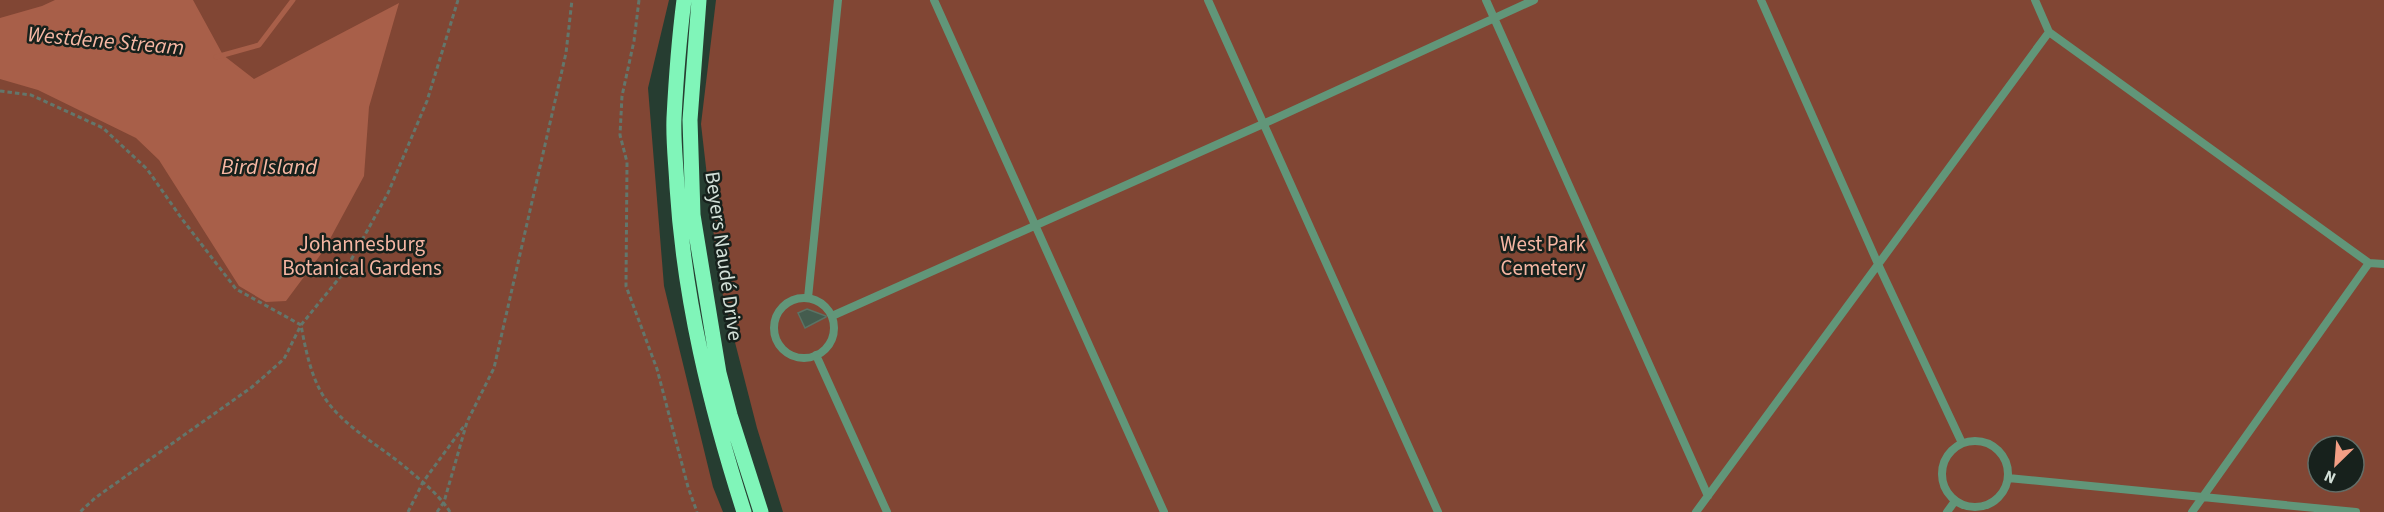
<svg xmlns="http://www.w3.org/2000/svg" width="2384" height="512" font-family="'Source Sans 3',sans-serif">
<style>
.green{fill:#814634;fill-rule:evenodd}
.water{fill:#a85f49}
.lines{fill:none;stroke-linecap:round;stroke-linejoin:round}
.stream{stroke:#a85f49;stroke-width:5}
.building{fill:#445c4e;stroke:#5a7364;stroke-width:1.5}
.path{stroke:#63766b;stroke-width:3;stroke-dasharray:4.5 3;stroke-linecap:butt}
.service{stroke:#619679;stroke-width:8}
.primary{stroke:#80f5b9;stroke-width:15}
.labels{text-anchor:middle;stroke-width:5;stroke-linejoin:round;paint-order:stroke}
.park-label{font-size:21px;fill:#f5b6a3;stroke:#17211c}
.street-label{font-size:21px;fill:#d3e0d8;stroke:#17211c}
.water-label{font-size:22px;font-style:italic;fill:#f7b8a4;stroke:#17211c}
</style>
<rect width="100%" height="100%" fill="#263d31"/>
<path class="green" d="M0 0H669L648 88 664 286 713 487 723 512H0Z
M716 0H2384V512H783L757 428 719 280 701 124ZM2318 446H2354V482H2318Z"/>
<path class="water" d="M55 0H193L223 55 254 79 399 3 369 107 364 176 324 250 286 301 266 302 239 286 159 160 136 138 38 90 0 79V18L42 6Z"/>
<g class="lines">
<path class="stream" d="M216 57 259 45 293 0"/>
</g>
<path class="building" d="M807 309 826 316V317L805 328 798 313Z"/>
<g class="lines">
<path class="path" d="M639 0 634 41 622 96 620 135 627 162 626 286 657 369 688 487 697 512
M0 91 31 95 103 128 147 169 182 219 236 289 301 325 284 359 252 387 95 498 80 512
M408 512 423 482 464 426
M437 512 444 502 467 422 494 368 566 53 572 0
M450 512C440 496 425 484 411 472 382 446 341 427 321 392 310 372 305 347 301 325L345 271 388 193 427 101 458 0"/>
<path class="service" d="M934 0 1164 512
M1208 0 1438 512
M1486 0 1708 496
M1761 0 1878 264 1962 443
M2035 0 2049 32 2369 263 2384 264
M808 298 838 0
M774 328a30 30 0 1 1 60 0a30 30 0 1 1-60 0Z
M832 316 1263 124 1534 0
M816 355 887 512
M1942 474a33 33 0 1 1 66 0a33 33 0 1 1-66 0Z
M2008 478 2356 512
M1696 512 2049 32
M1947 512 1955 501
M2192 512 2369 263"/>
<path class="primary" d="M684 0C679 39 676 79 674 118 673 141 676 164 677 187 684 299 710 406 744 512
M699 0 690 120 693 215 719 373 730 415 761 512"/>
</g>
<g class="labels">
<g class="park-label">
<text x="362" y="251">Johannesburg<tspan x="362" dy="24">Botanical Gardens</tspan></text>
<text x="1543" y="251">West Park<tspan x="1543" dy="24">Cemetery</tspan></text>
</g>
<g class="street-label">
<text transform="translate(724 256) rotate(82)" y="7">Beyers Naudé Drive</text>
</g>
<g class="water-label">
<text transform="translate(106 40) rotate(5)" y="8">Westdene Stream</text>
<text x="269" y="174">Bird Island</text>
</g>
</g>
<g transform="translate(2336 464) rotate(205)"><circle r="28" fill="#17211c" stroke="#626d67" stroke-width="1.5"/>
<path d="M0-4.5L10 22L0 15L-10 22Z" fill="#f39f85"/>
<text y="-9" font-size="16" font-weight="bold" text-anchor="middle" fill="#d3e0d8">N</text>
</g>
</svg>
